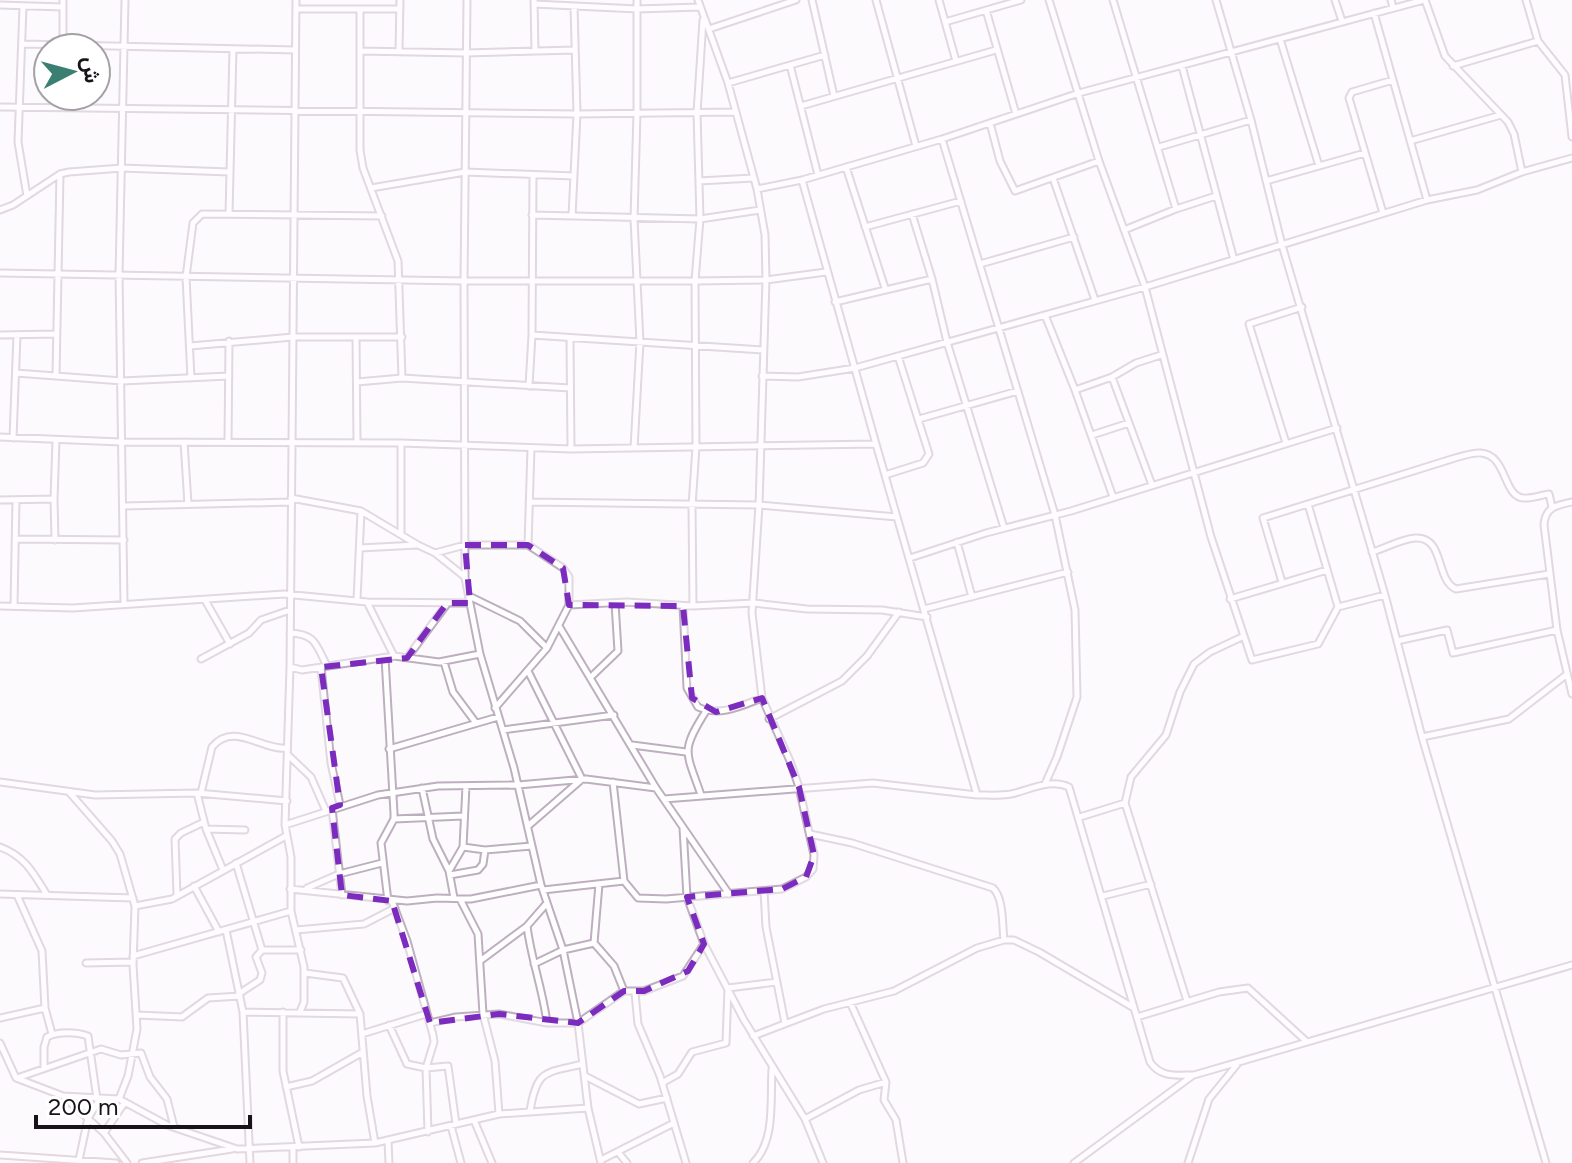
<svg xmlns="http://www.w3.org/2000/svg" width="1572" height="1163" font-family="Figtree,Vazirmatn,sans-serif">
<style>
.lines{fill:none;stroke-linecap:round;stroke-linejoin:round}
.street-casing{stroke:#beafc0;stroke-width:9}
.street{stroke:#fff;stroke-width:5}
.marked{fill:none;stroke:#7b2cbf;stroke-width:6;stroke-dasharray:16 10;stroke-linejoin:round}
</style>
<rect width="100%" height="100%" fill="#fdfafd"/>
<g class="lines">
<g class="street-casing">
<path id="street" d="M296 0 290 667 285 825 291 857V911L304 967V1002L300 1012
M467 0 464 281 465 578 480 654 514 768 541 885 563 950 578 1023 588 1108 601 1163
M534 0 535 51
M812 0 834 96
M876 0 916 146
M939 0 956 61
M1049 0 1099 161 1145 287 1211 537 1252 660 1318 644 1338 607 1308 504
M1113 0 1176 209
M1216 0 1251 120 1282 245 1385 595 1422 737 1546 1163
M1335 0 1342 21
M1391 0 1393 8
M1425 0 1445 56 1508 122 1514 134 1522 172
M1526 0 1538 41 1565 75 1572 137
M534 4 637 9 700 7
M0 5 63 7
M23 6 18 142 27 196
M296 9H400
M360 9V150L363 168 398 261 402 378
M986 10 1016 114
M1374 13 1427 200
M945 22 1021 0
M709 29 796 0
M1280 39 1319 166
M23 44 295 50
M63 46V0
M360 51 466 53 575 50
M399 51 400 0
M790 65 818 175
M1182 66 1234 260
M1453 66 1538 41
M728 83 825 55
M801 106 996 50
M0 107 577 114 735 112
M990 123 1000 161 1015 191 1099 161
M942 139 1055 515 1075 610 1077 697 1057 757 1045 784
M1410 141 1501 115
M1159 147 1251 120
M846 167 885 288
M1053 178 1095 300
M802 180 876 444
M699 181 753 178
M1266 181 1365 153
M371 188 465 172 574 176
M757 189 802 180 942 139 1079 93 1424 0
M0 210 13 205 60 174 69 172 122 168 229 172
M1383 213 1349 98 1352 92 1393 80
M229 214 233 49
M912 214 932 279 947 342 1004 528
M532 215 700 219 760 210
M572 216 577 114 574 6
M865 227 961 201
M1124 230 1176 209 1216 196
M980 264 1074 237
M0 273 464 281H695L766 280 826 272
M835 302 932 279
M1045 315 1075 390 1113 497
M0 335 55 334
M532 335 763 350
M356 337 357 442
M570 339 571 449
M190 346 293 337H402
M16 373 122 381 229 376
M56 376 60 174
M762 376 798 377 855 368 1145 287 1427 200 1477 190 1522 172 1572 158
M1112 377 1152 485
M191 378 186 277 193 223 202 214 382 216
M357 382 402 378 570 388
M529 386 532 335 533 175
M1075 390 1112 377 1136 363 1161 355
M919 419 1018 391
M1092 435 1129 423
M0 437 121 442 401 443 571 449 876 444 977 795C988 795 1000 796 1011 794 1030 790 1050 778 1069 787L1150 1062C1161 1078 1176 1075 1194 1075L1572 965
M13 438 17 335
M184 442 188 504
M228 442 229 341
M1286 443 1249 324 1302 307
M634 448 640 342 634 219 637 113V0
M885 475 923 463 929 454 898 356
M291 498 361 511 418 545 435 553 465 577
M0 500 54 499
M529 502 759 505 897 517
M1572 502C1557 505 1545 507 1544 525L1557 630 1572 694
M124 506 291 502
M401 533V443
M16 539 124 540
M55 540 54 499 56 440
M957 542 972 597
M528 545 531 448
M360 548 417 545
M1372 552C1386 548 1401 539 1415 538 1445 536 1435 580 1456 589L1549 574
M435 553 465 545H528L563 568 569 577V605L547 648 495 708
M910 558 986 533 1071 511 1337 428
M1282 582 1263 518 1455 458C1463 456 1473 452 1481 453 1507 455 1503 496 1523 498 1531 499 1541 495 1549 494L1552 507
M469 596 520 621 547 648
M1230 599 1327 570
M205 600 230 644
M357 600 361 511
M367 602 394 656
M124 604 119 274 125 0
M14 605 16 500
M569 605 627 602 693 606 754 603 807 609 882 610 927 617
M0 606 73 608 284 594 367 602 470 603
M683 606 687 688 698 707C720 717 741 706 762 698
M693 606 692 506 696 447 695 281 700 219 697 113 703 20
M1338 607 1385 595
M924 609 1068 572
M559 626 656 788 729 894
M290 633C316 634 316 645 327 666
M1397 641 1447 630 1453 653 1557 630
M385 658 394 813V819L381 843 388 901
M407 658 447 604
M201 659 249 633 261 620 290 610
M444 662 453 692 476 723
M290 667 302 670 394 656 439 662 480 654
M321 667 331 763 340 805
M528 671 582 779 528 826
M591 677 618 651 615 603
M769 719 842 681 867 656 899 612
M503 730 614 715
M1422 737 1509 719 1566 675
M632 745 686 752
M389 749 498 717
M288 755 311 777 326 811
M0 782 95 795 197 793 287 801
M613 782 624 881 638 898 666 899 782 889 806 877 813 869 814 855 799 787 790 761 762 698 752 613 759 505 766 280 765 235 757 189 728 83 698 0
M422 788 433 839 449 871 454 898
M70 793 112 841 120 854 135 906 133 965 137 1029 128 1076 119 1099
M197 793 206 829 223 870
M201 793 212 747C234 721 262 751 287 748
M701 795C686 751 680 752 706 711
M664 799 873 783 977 795
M332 809 342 895
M1080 817 1125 803
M394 819 463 816
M285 825 378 795 438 786 518 785 586 779 656 788
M206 829 245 830
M810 834 852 843 993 888C1004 899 1002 924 1004 940
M0 847C25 856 34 874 47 895
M463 847 485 850 532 846
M236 863 262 950 256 957 262 973 260 980 240 993
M449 871 463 847 466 786
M450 875 478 870 483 864 485 850
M599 884 594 943 614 966 624 991
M194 886 219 932
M307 888 339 874 382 863
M290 889 407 901 437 898 471 899 541 885
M543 890 624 881
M764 891 766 927 785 1023
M0 894 133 898
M17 895 42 951 45 1008 52 1034
M177 895 175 839 181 833 204 822
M1103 896 1151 884
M460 899 478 934 483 1014 495 1061 499 1114
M392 901 407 941 433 1035 434 1042 426 1068 428 1132
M135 906 172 899 286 836
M527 926C531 959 543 990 547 1023
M226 930 243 1012 250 1163
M296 930 364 924 395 908
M704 944 744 1020 805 1119 823 1163
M262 950H301
M133 956 291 911
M480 961 527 926 547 903
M86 963 133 962
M534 964 563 950 594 943
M305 973 343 978 360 1014 367 1096 375 1143
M635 993 638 1024 660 1076 686 1163
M1187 1001 1125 803 1131 777 1166 735 1180 692 1194 664 1210 652 1242 637
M850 1002 886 1082 884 1100 896 1120 903 1163
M243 1012 360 1014
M283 1012V1071L299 1147
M138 1015 182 1017 208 998 240 996
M1137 1017 1219 992 1248 988 1306 1041
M0 1018 45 1008
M430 1023 456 1017 499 1014 547 1023H578L624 991H644L683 976 704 944 687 897 683 828
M389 1025 407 1064 426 1068 448 1066 456 1124
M362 1034 426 1014
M753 1036 824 1009 894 991 977 948 1004 940H1014L1039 952 1134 1008
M0 1043 16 1078 63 1096 119 1099 167 1125 237 1149 375 1143 499 1114 588 1108
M44 1068V1047L47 1037C58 1031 77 1032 88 1036L97 1099
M585 1076 639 1104 667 1098
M17 1078 101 1049 121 1055 141 1053 150 1077 167 1099 174 1127
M662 1083 678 1074 692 1052 726 1043 728 988 777 982
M286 1087 312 1081 363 1052
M64 1097 104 1133 127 1163
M530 1111C537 1069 545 1073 583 1064
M805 1119 859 1090 886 1082
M474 1120 492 1163
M451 1126 461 1163
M104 1133 125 1102
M388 1141 389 1163
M293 1147V1163
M618 1152 627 1163
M0 1155 116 1163
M79 1160 88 1118 100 1099
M601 1160 674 1123
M142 1163 232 1149
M753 1163C776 1141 770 1099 772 1069
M1074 1163 1192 1076
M1188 1163 1209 1099 1239 1062"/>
</g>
<use href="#street" class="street"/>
</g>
<path d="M0 0H1572V1163H0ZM465 545H528L563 568 569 605 683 606 692 698 716 712 762 698 799 787 814 855 806 877 782 889 687 897 704 944 688 971 644 991H624L578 1023 499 1014 430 1023 392 901 342 895 332 808 340 805 321 667 407 658 447 603H470Z" fill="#fdfafd" fill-opacity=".55" fill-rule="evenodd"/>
<path class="marked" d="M465 545H528L563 568 569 605 683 606 692 698 716 712 762 698 799 787 814 855 806 877 782 889 687 897 704 944 688 971 644 991H624L578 1023 499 1014 430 1023 392 901 342 895 332 808 340 805 321 667 407 658 447 603H470Z"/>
<g transform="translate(72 72) rotate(84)"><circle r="38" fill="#ffffff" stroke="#a3a1a3" stroke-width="2"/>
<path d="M0-6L14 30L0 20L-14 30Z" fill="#3b7f73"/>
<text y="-12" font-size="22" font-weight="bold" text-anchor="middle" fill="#181319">ش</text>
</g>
<path d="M36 1115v12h214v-12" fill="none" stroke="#181319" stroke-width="4"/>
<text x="48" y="1115" font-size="24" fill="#181319" stroke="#ffffff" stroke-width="6" paint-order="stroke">200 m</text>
</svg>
